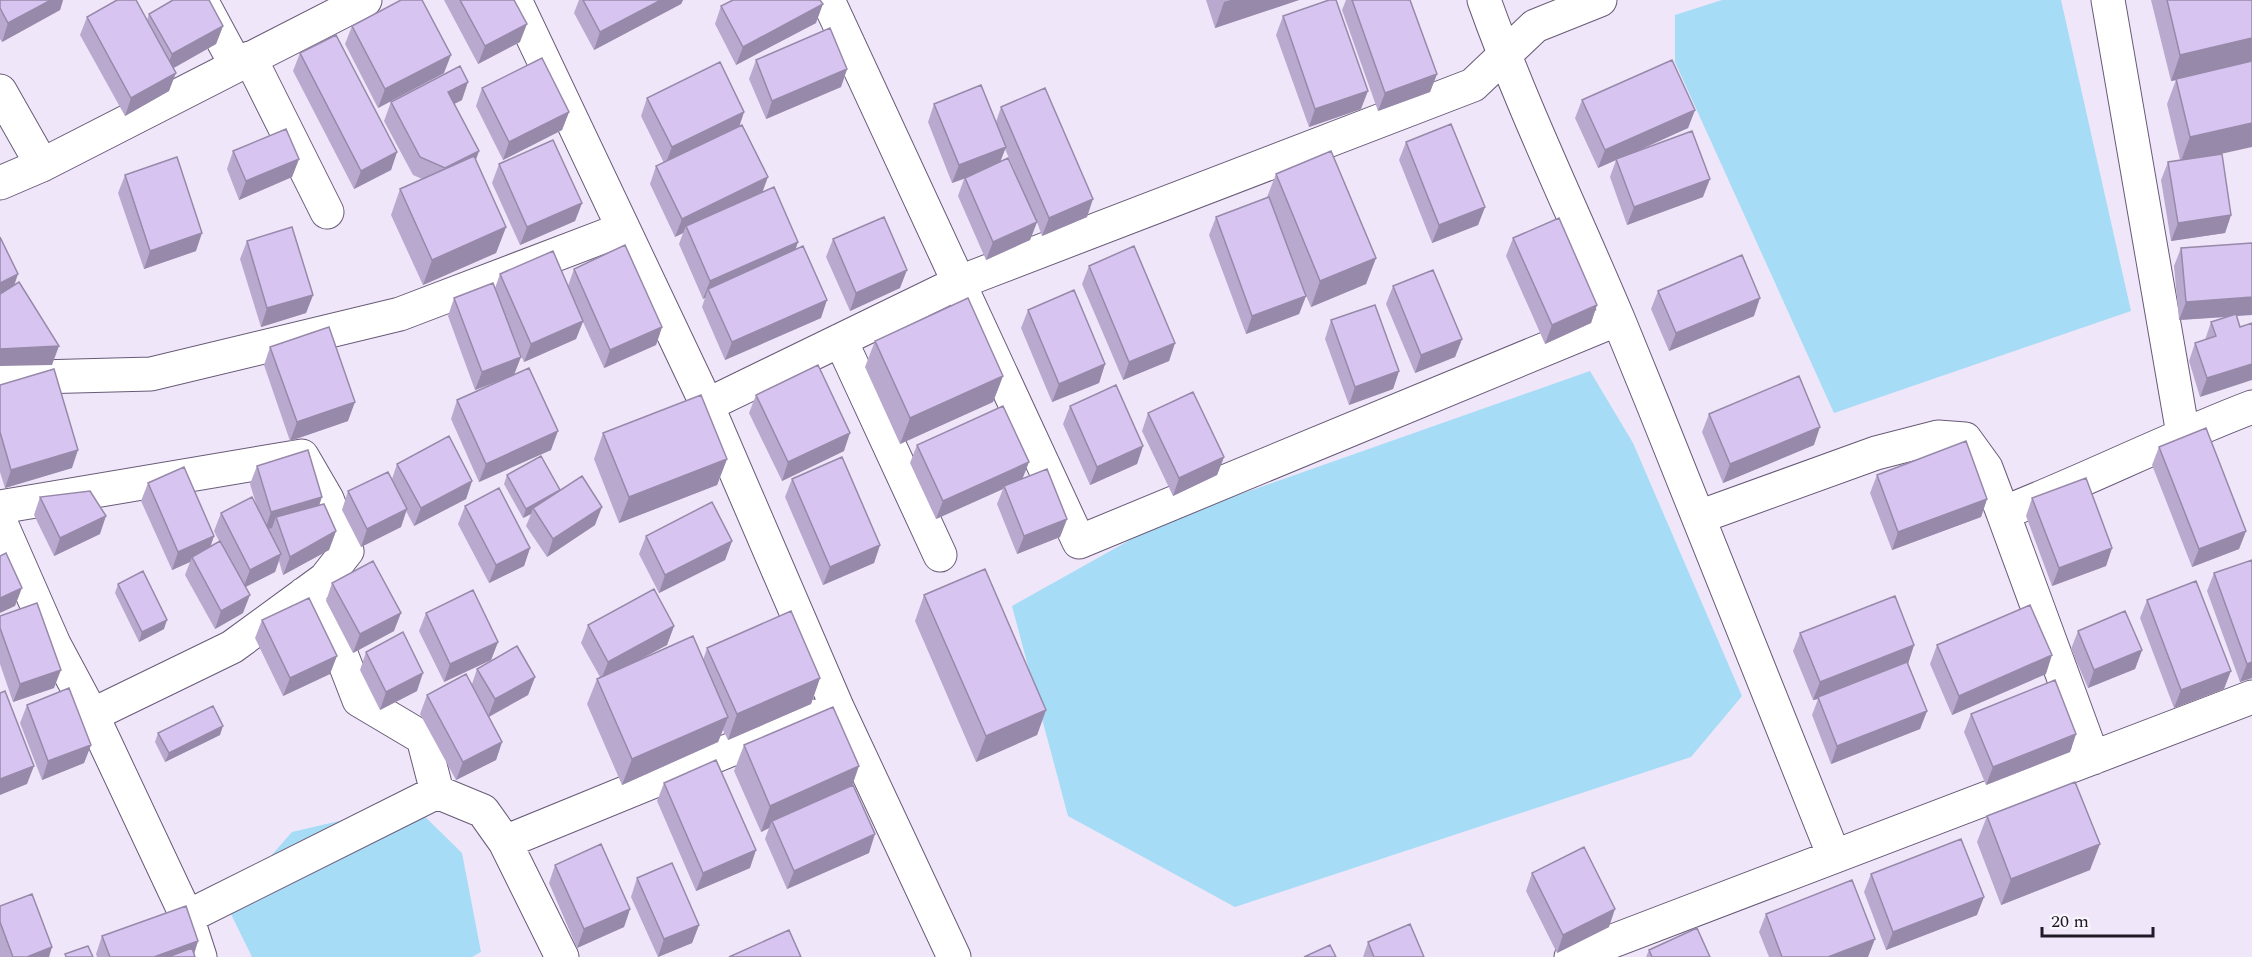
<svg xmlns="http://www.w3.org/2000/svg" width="2252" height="957" font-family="Spectral,serif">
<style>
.water{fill:#a6dcf5}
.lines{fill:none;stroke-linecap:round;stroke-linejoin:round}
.minor-casing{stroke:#685a77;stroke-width:35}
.minor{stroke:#fff;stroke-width:33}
.wall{fill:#baa9cf;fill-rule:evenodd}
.shaded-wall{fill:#9789a9}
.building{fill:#d8c4f1;stroke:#9789a9;stroke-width:1.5}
</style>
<rect width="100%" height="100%" fill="#efe6fa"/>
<path class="water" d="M1722 0H2061L2131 311 1834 413 1675 62V15Z
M1590 371 1633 443 1742 696 1691 757 1235 907 1068 816 1012 606 1164 521Z
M412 804 462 853 481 952 472 957H252L227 906 292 832Z"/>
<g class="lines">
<g class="minor-casing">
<path id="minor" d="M201 0 236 65
M515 0 707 405 837 707 954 957
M828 0 1079 542 1618 319
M1484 0C1523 109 1574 214 1619 321 1692 499 1763 678 1834 856
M2108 0 2183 434
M250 58 327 212
M0 91 42 165
M0 183 42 165 365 0
M841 341 940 555
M0 378 151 374 400 314 623 229
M707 405 960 282 1473 85 1535 26 1600 0
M0 507 302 456 327 499 347 551 325 579 232 647 92 715
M2003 513 2093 758
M1699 517 1876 453 1938 437 1965 439 1986 468 2003 513C2087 480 2168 439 2252 407
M0 521 54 644 92 715 187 917 200 957
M304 594 340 651 359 700 423 738 437 792
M505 842 562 957
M187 917 437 792 483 811 505 842 813 716
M1571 957 2252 697"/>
</g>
<use href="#minor" class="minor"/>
</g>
<path class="wall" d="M0 0H63L60 10 2 42 0 39Z
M444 0H514L520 42 478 64Z
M579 0H683L681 4 594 50 574 13Z
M1206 0H1299L1215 28Z
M1346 0H1410L1437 74 1430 92 1378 111 1342 10Z
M2151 0H2252L2222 154 2231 215 2225 233 2171 241 2161 180 2168 162 2180 160 2167 104 2176 80 2171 81Z
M721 6 816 23 736 65 715 24Z
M149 14 223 26 216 44 173 68 169 91 125 116 80 35 87 17 147 20Z
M1283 16 1361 109 1309 127 1276 35Z
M352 26 444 73 378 108 345 44Z
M300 53 397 152 391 170 354 189 293 71Z
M756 60 847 69 841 87 766 119 749 79Z
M482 88 569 112 562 130 503 160 476 106Z
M647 98 744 112 739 127 763 191 798 242 795 250 821 318 725 360 702 307 705 298 703 299 679 244 683 233 675 237 650 184 656 166 664 163 641 116Z
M462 100 454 104 479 151 476 160 506 227 496 253 423 285 391 215 400 189 422 179 413 175 384 121 391 102Z
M1582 100 1695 110 1688 128 1635 152 1703 197 1627 225 1610 177 1616 160 1598 168 1575 118Z
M934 104 996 122 1001 107 1087 217 1042 236 1037 222 1030 240 986 260 958 196 964 179 952 183 928 122ZM1005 149 1026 197 1000 162Z
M1406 142 1485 207 1478 225 1432 243 1399 160Z
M233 151 299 159 292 177 239 200 227 169Z
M499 164 582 203 575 221 520 245 492 183Z
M1276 174 1376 258 1366 284 1311 307 1302 286 1306 296 1299 314 1246 334 1209 235 1216 217 1267 197Z
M125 175 196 251 144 269 118 193Z
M1513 238 1597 305 1591 323 1545 344 1506 256Z
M833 239 900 288 850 311 826 257Z
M247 241 313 295 306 313 261 327 240 259Z
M2181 248 2236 316 2200 397 2189 361 2195 343 2205 340 2211 322 2227 317 2179 320 2174 266Z
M1089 266 1175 343 1169 361 1123 380 1082 284Z
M574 269 662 327 656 345 604 368 583 322 576 339 524 362 516 344 514 375 551 450 479 482 451 419 457 400 509 377 475 390 448 316 454 298 495 288 500 274 568 286Z
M1393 286 1462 339 1455 357 1415 373 1386 304Z
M1658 291 1754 316 1669 351 1651 309Z
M1028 310 1105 364 1099 383 1052 402 1021 328Z
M1331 320 1399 371 1393 389 1349 405 1325 339Z
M875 341 1003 376 993 402 900 444 865 367Z
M270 347 348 421 290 441 264 365Z
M0 385 72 468 5 488 0 472Z
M756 395 844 451 782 481 749 413Z
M1070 406 1143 446 1137 464 1090 485 1063 424Z
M1148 413 1224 457 1217 475 1173 496 1142 431Z
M1709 414 1814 445 1723 483 1702 432Z
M603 433 727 459 717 485 619 523 594 459Z
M917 445 1022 478 1067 519 1060 537 1017 554 997 504 1003 489 936 519 910 463Z
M2159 447 2246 531 2239 549 2192 567 2152 465Z
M397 464 472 481 466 499 414 526 406 511 401 527 361 547 342 510 348 491 392 479Z
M257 466 319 505 336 531 329 550 283 575 279 561 275 572 246 587 243 613 215 629 185 575 190 562 172 570 141 501 148 483 214 536 210 546 219 541 214 531 221 513 257 507 250 484Z
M507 475 560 490 595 525 547 557 526 526 531 514 523 518 504 484Z
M1877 475 1987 499 1981 517 1892 550 1870 493Z
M792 479 880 545 874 563 823 585 785 497Z
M40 497 100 534 54 556 34 515Z
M2032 498 2112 548 2106 566 2052 586 2026 516Z
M465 506 530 548 524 566 489 583 458 524Z
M646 536 732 541 725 560 659 593 639 554Z
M2214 573 2252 678 2240 682 2207 591Z
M332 583 394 631 353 653 326 601Z
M118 584 164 629 139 642 115 593Z
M924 595 1046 710 1037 735 976 762 915 621Z
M2147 600 2224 689 2174 708 2140 618Z
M426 613 498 642 491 660 444 682 419 631Z
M0 616 54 688 13 702 0 664Z
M262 620 330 674 283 696 255 638Z
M588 625 674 626 667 645 635 662 703 660 707 648 820 678 811 704 728 740 723 730 718 742 622 785 587 704 597 679 600 677 581 643Z
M2078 631 2142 650 2135 669 2088 688 2071 649Z
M1800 633 1914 645 1908 663 1927 711 1920 729 1831 764 1812 715 1818 699 1813 700 1793 651Z
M1937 645 2046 674 1952 715 1930 664Z
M366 652 417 691 380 710 360 670Z
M477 669 535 677 528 695 489 717 502 742 496 760 456 780 420 714 427 695 472 684Z
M27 705 91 745 84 763 42 780 20 723Z
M1971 714 2076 734 2070 752 1986 785 1964 732Z
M158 733 220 735 165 762 155 742Z
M744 745 852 785 869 853 787 889 765 839 769 828 761 832 734 771Z
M664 783 750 868 696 891 657 801Z
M1987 816 2090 870 2001 905 1977 842Z
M555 865 630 909 624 927 577 948 549 883Z
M1532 873 1609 927 1557 953 1526 891Z
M1871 874 1977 915 1886 950 1864 892Z
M637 878 699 925 692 943 658 957 631 897Z
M0 906 49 957H0Z
M1766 914 1868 957H1769L1759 932Z
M102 936 198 941 194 954 195 957H97L96 954Z
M1368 942 1424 957H1363Z
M1649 950 1710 957H1646Z"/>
<path class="shaded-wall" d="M51 0H63L60 10 2 42 8 23Z
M661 0H683L681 4 594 50 600 32Z
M1231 0H1299L1215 28 1224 2Z
M823 4 816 23 736 65 743 47Z
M527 24 520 42 478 64 485 46Z
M223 26 216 44 165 73 172 54Z
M2252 38V62L2176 79V80L2171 81 2180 55Z
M451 55 444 73 378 108 385 89Z
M847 69 841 87 766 119 772 101Z
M176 73 169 91 125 116 131 98Z
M1437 74 1430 92 1378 111 1385 93Z
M468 82 462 100 442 110 448 92Z
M1368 91 1361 109 1309 127 1315 109Z
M1695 110 1688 128 1617 160 1616 159V160L1598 168 1605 150Z
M569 112 562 130 503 160 509 142Z
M744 112 738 130 665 165 672 147Z
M2252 123V147L2180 163 2190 137Z
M1006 147 999 165 952 183 959 165Z
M479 151 472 169 445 168Z
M397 152 391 170 354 189 361 171Z
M299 159 292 177 239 200 246 181Z
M768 177 761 196 686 226 683 233 675 237 682 219Z
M1710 179 1703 197 1627 225 1634 207Z
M1093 199 1087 217 1042 236 1049 218Z
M582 203 575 221 520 245 527 227Z
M1485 207 1478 225 1432 243 1439 225Z
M2231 215 2225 233 2171 241 2178 223Z
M1037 222 1030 240 986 260 993 242Z
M506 227 496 253 423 285 432 260Z
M202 233 196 251 144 269 150 251Z
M798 242 792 260 708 289 705 298 703 299 710 281Z
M1376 258 1366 284 1311 307 1320 281Z
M907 270 900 288 850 311 856 293Z
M18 274 12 292 0 298V283Z
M313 295 306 313 261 327 267 308Z
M1306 296 1299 314 1246 334 1252 316Z
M2252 297V315L2179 320 2186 302Z
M1760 298 1754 316 1669 351 1676 333Z
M827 300 821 318 725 360 732 342Z
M1597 305 1591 323 1545 344 1552 325Z
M583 321 576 339 524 362 531 344Z
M662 327 656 345 604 368 610 350Z
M1462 339 1455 357 1415 373 1421 355Z
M1175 343 1169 361 1123 380 1129 362Z
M59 346 52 365 0 366V349Z
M521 357 514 375 475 390 482 372Z
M1105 364 1099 383 1052 402 1059 384Z
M2252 364V380L2200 397 2207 378Z
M1399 371 1393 389 1349 405 1355 387Z
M1003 376 993 402 900 444 910 418Z
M355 402 348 421 290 441 297 422Z
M1820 427 1814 445 1723 483 1730 464Z
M558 431 551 450 479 482 486 464Z
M850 433 844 451 782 481 788 462Z
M1143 446 1137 464 1090 485 1097 467Z
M78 450 72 468 5 488 11 470Z
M1224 457 1217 475 1173 496 1179 478Z
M727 459 717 485 619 523 629 497Z
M1029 462 1022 480 1004 486 1003 489 936 519 943 501Z
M472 481 466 499 414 526 421 508Z
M560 490 533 508 531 514 523 518 526 509Z
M322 497 316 515 276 517 272 528 265 530 271 512Z
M1987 499 1981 517 1892 550 1898 532Z
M602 507 595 525 547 557 553 539Z
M407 509 401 527 361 547 367 529Z
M106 516 100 534 54 556 60 538Z
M1067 519 1060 537 1017 554 1024 536Z
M336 531 329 550 283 575 290 557Z
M2246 531 2239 549 2192 567 2199 549Z
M214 536 208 554 192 557 190 562 172 570 178 552Z
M732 541 725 560 659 593 665 575Z
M880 545 874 563 823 585 830 567Z
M530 548 524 566 489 583 496 565Z
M2112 548 2106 566 2052 586 2059 568Z
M281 554 275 572 243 588 250 570Z
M22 588 15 606 0 613V598Z
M250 595 243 613 215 629 221 611Z
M401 613 394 631 353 653 360 634Z
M167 620 164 629 139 642 142 632Z
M674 626 667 645 601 680 608 662Z
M498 642 491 660 444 682 450 664Z
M1914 645 1908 664 1818 697V699L1813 700 1820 682Z
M2142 650 2135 669 2088 688 2094 670Z
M2052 655 2046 674 1952 715 1959 696Z
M337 656 330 674 283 696 290 678Z
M2252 662V678L2240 682 2247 664Z
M61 670 54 688 13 702 20 684Z
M2231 671 2224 689 2174 708 2181 690Z
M423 673 417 691 380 710 386 692Z
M535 677 528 695 488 717 495 699Z
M820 678 811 704 728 740 737 714Z
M1046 710 1037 735 976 762 986 736Z
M1927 711 1920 729 1831 764 1837 746Z
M728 717 718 742 622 785 632 759Z
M223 726 220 735 165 762 169 753Z
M2076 734 2070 752 1986 785 1993 767Z
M502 742 496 760 456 780 463 762Z
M91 745 84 763 42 780 48 761Z
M34 766 27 784 0 795V779Z
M859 766 850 792 772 821 769 828 761 832 770 806Z
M875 834 869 853 787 889 794 871Z
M2100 844 2090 870 2001 905 2011 879Z
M756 850 750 868 696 891 703 873Z
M1984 897 1977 915 1886 950 1893 932Z
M630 909 624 927 577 948 584 929Z
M1615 909 1609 927 1557 953 1563 935Z
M699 925 692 943 658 957 664 939Z
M1875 939 1868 957H1828Z
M198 941 193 957H154Z
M52 947 49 957H27Z"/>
<path class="building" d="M0 0H51L8 23 0 8Z
M117 0H136L176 73 131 98 87 17Z
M173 0H209L223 26 172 54 149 14Z
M401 0H422L451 55 385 89 352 26Z
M460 0H514L527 24 485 46Z
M583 0H661L600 32Z
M733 0H820L823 4 743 47 721 6Z
M1329 0H1336L1368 91 1315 109 1283 16Z
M1352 0H1410L1437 74 1385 93Z
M2167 0H2252V38L2180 55Z
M830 28 847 69 772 101 756 60Z
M336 35 397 152 361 171 300 53Z
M542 58 569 112 509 142 482 88Z
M1672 60 1695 110 1605 150 1582 100Z
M2252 61V123L2190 137 2176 79Z
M720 62 744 112 672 147 647 98Z
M460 66 468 82 448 92 479 151 445 168 420 157 391 102Z
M981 85 1006 147 959 165 934 104Z
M1045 88 1093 199 1049 218 1001 107Z
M1451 124 1485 207 1439 225 1406 142Z
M742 125 768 177 682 219 656 166Z
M286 129 299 159 246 181 233 151Z
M1692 131 1710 179 1634 207 1616 159Z
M553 140 582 203 527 227 499 164Z
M1331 151 1376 258 1320 281 1276 174Z
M2222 154 2231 215 2178 223 2168 162Z
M474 156 506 227 432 260 400 189Z
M177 157 202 233 150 251 125 175Z
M1008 158 1037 222 993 242 965 178Z
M774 187 798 242 710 281 686 226Z
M1269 197 1306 296 1252 316 1216 217Z
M884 217 907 270 856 293 833 239Z
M1559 218 1597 305 1552 325 1513 238Z
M292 227 313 295 267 308 247 241Z
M0 237 18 274 0 283Z
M2252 243V297L2186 302 2181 248Z
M625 245 662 327 610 350 574 269Z
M803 246 827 300 732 342 708 289Z
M1134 246 1175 343 1129 362 1089 266Z
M553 251 583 321 531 344 500 274Z
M1742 255 1760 298 1676 333 1658 291Z
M1433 270 1462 339 1421 355 1393 286Z
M19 282 59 346 0 349V294Z
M493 283 521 357 482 372 454 298Z
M1074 290 1105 364 1059 384 1028 310Z
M968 298 1003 376 910 418 875 341Z
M1375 305 1399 371 1355 387 1331 320Z
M2236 314 2240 327 2252 323V364L2207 378 2195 343 2216 336 2211 322Z
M329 327 355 402 297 422 270 347Z
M818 365 850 433 788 462 756 395Z
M529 368 558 431 486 464 457 400Z
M54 369 78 450 11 470 0 432V385Z
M1799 376 1820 427 1730 464 1709 414Z
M1116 385 1143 446 1097 467 1070 406Z
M1193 392 1224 457 1179 478 1148 413Z
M701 395 727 459 629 497 603 433Z
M1003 406 1029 462 943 501 917 445Z
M2206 428 2246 531 2199 549 2159 447Z
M449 436 472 481 421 508 397 464Z
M1966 441 1987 499 1898 532 1877 475Z
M308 450 322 497 271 512 257 466Z
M541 456 560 490 526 509 507 475Z
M842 457 880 545 830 567 792 479Z
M184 467 214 536 178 552 148 483Z
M1047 469 1067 519 1024 536 1004 486Z
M388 472 407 509 367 529 348 491Z
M582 476 602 507 553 539 533 508Z
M2086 478 2112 548 2059 568 2032 498Z
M499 488 530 548 496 565 465 506Z
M90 491 106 516 60 538 40 497Z
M252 497 281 554 250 570 221 513Z
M712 502 732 541 665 575 646 536Z
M324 504 336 531 290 557 276 517Z
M220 541 250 595 221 611 192 557Z
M6 553 22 588 0 598V556Z
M2252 560V662L2247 664 2214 573Z
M373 561 401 613 360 634 332 583Z
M985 569 1046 710 986 736 924 595Z
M143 571 167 620 142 632 118 584Z
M2196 581 2231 671 2181 690 2147 600Z
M654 589 674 626 608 662 588 625Z
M473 590 498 642 450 664 426 613Z
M1895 596 1914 645 1820 682 1800 633Z
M309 598 337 656 290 678 262 620Z
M37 603 61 670 20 684 0 628V616Z
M2030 605 2052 655 1959 696 1937 645Z
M791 611 820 678 737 714 707 648Z
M2125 611 2142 650 2094 670 2078 631Z
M403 632 423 673 386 692 366 652Z
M693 636 728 717 632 759 597 679Z
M517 646 535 677 495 699 477 669Z
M1907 662 1927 711 1837 746 1818 697Z
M466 674 502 742 463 762 427 695Z
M2055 680 2076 734 1993 767 1971 714Z
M69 688 91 745 48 761 27 705Z
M5 691 34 766 0 779V693Z
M213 706 223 726 169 753 158 733Z
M833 707 859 766 770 806 744 745Z
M716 760 756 850 703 873 664 783Z
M2075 782 2100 844 2011 879 1987 816Z
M853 785 875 834 794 871 772 821Z
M1961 839 1984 897 1893 932 1871 874Z
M601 844 630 909 584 929 555 865Z
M1584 847 1615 909 1563 935 1532 873Z
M672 863 699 925 664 939 637 878Z
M1852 880 1875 939 1828 957H1782L1766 914Z
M32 894 52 947 27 957H13L0 922V906Z
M186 906 198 941 154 957H110L102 936Z
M1410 924 1424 957H1374L1368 942Z
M1697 928 1710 957H1652L1649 950Z
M789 930 801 957H729Z
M1330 945 1336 957H1304Z
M88 946 93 957H66L65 954Z
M192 948 195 957H168Z"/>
<path d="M2042 927v9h111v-9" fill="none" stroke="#201a27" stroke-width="3"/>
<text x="2051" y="927" font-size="18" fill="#201a27" stroke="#f9f6fd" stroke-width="4.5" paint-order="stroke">20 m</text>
</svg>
